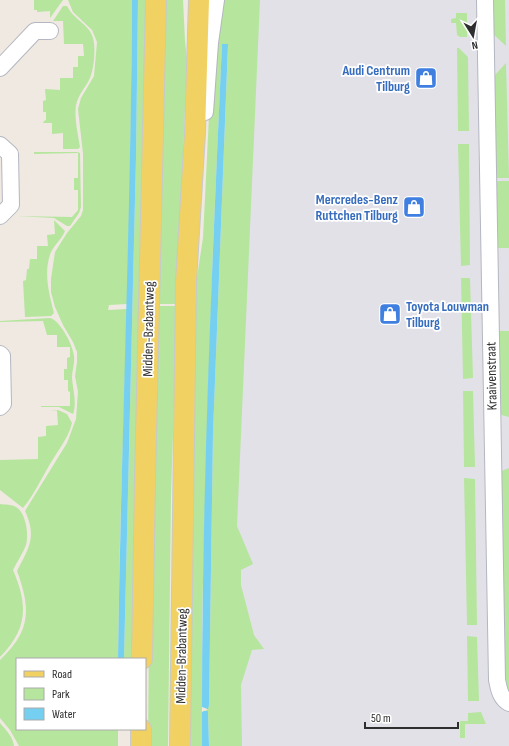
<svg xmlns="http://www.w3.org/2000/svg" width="509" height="746" font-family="'Sofia Sans Condensed',sans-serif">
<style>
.industrial{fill:#e3e1e8}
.green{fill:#b6e59e}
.water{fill:#75cff0}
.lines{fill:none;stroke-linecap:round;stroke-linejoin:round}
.minor-casing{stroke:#b4b7c1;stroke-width:18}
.major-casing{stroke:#c9c9c9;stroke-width:22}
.minor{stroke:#fff;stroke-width:16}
.major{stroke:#f2d163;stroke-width:20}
.labels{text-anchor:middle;stroke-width:3.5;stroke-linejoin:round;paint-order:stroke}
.shop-label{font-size:14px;font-weight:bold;fill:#366cbe;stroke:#fff;text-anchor:end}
.street-label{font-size:14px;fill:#2e2e2e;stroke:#fff}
</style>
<rect width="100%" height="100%" fill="#efe9e1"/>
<path class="industrial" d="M238 0H509V746H216Z"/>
<path class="green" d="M34 0H63L50 18V11L37 12V10H34Z
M68 0H132L130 212 127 304 109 305 108 310 127 309 120 538 118 659H17V729H118V746H19L10 730 0 718V660C31 631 31 609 17 571 29 548 37 537 25 511L67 443 76 419 78 392 75 376 77 362V352L73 342 63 325 55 307 51 292V279L55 252 67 233 81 216 83 210V154L78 109 81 98 94 76 97 42 92 30 73 12Z
M138 0H149L135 659H124L136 158Z
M163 0H183L185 41 187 60 177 304H156Z
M218 0H260L237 526 253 564 241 570V585L254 635 264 649 252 650 241 685 242 746H209L208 714V711H204L207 710V709L205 708H208L209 705 213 433 228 45 222 44 213 247 207 432 202 619V746H183L193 303 203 238 209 116Z
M492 0H505L506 46 492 33Z
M63 6H67C73 19 90 25 93 38 96 48 94 71 89 80 85 88 78 95 76 105 74 118 78 134 80 147L78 149H63V133L52 134V123H43L44 121 46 120V112H43V101L46 100 45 89 60 90V78H73V67H78V56H84L83 44H64L63 21H53Z
M456 13H467V37H460L457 35 456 23H451V19L456 18Z
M457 48H459L468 57 469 131H458Z
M506 63 509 178H494L493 77Z
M458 144H469L470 265 461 266Z
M34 152H77L80 153 81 207 79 213 70 226H67L54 218 17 216 72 217 78 210V190H74V178H78V153L34 154Z
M495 181H509V248H496Z
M54 220 65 231C62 239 55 244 51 252 43 272 49 293 54 313L51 316 25 317 23 281 26 280 27 269H29L30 259H37V246H48L47 235 55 234Z
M461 278H470L473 378 463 379Z
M156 306H177L171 496 168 746H148L149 639Z
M50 318C61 321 73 346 74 356 75 363 72 370 72 378 73 390 77 403 73 414L59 407H41V406H70V392L68 391V380H64V369H67V358L70 357V347H57V335H47L43 321 0 322V321Z
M497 331H509V417L498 414Z
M463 391H473L475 467H464Z
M57 410 26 411 58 410 67 414 72 423C68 439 58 450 50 464 41 479 34 495 23 508L0 490V460L38 459V437L46 436V426L58 425Z
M509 468V691L504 683 499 472Z
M464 478 475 479 477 625H467Z
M0 504C5 505 11 504 16 507 26 513 29 534 26 545 23 553 17 562 13 570 28 605 28 629 0 657Z
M467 636 477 637 479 701H468Z
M481 712 486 724H465V738H460V721H468V713Z
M0 723C6 730 13 737 14 746H0Z"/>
<path class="water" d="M132 0H138L136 158 124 659H118C121 439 131 220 132 0Z
M222 44H228L213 433 209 705 208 709 202 707C202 486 212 265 222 44Z
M204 711H208V714L209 746H202V712Z"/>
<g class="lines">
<g class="minor-casing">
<path id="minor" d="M485 0 497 680C499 689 500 698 509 703
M0 68 35 31H50
M205 112 210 43 216 0
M0 145 10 154 11 205 0 216
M0 354 2 356 3 404 0 407"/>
</g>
<g class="major-casing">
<path id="major" d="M142 659 145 479 156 0
M141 746V729
M180 746 186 282 195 133 199 0"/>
</g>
<use href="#minor" class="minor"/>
<use href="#major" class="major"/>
</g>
<defs>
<g id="shop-square" transform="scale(1.15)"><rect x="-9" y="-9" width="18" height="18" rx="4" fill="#3f7fe0" stroke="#fff"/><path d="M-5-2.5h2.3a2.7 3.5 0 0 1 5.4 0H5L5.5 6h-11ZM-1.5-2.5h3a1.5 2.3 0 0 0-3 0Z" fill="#fff"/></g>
</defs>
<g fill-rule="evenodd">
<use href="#shop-square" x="426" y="78"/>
<use href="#shop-square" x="414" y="207"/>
<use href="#shop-square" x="390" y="314"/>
</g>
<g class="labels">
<g class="shop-label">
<text x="410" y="75">Audi Centrum<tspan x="410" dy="16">Tilburg</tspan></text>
<text x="398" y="204">Mercredes-Benz<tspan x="398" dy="16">Ruttchen Tilburg</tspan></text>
<text x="406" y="311" text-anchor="start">Toyota Louwman<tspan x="406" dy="16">Tilburg</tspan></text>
</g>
<g class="street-label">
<text transform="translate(148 329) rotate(-89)" y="5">Midden-Brabantweg</text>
<text transform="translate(491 376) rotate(-91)" y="5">Kraaivenstraat</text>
<text transform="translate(181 656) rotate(-89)" y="5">Midden-Brabantweg</text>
</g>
</g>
<rect x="16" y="658" width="130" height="72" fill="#ffffff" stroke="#ababab"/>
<rect x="24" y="671" width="20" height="6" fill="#f2d163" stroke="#ababab"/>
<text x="52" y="678" font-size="12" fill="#2e2e2e">Road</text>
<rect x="24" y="688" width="20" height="12" fill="#b6e59e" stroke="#ababab"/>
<text x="52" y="698" font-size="12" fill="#2e2e2e">Park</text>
<rect x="24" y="708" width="20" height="12" fill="#75cff0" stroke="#ababab"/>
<text x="52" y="718" font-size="12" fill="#2e2e2e">Water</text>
<g transform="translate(473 36) rotate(169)" stroke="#ffffff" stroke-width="3" paint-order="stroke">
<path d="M0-3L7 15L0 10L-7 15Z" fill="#2e2e2e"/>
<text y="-6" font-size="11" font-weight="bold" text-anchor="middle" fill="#2e2e2e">N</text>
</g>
<path d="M365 722v6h93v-6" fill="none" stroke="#2e2e2e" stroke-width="2"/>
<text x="371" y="722" font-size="12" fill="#2e2e2e" stroke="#ffffff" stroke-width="3" paint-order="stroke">50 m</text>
</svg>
